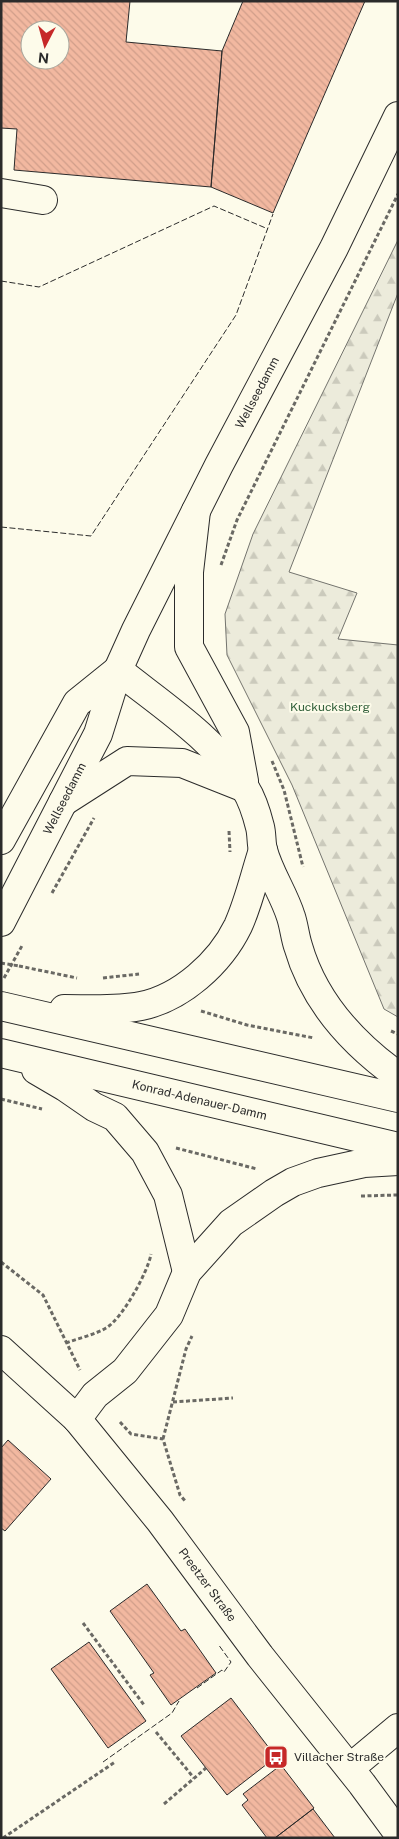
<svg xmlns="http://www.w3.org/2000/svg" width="399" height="1839" font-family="'Public Sans',sans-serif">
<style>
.forest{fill:url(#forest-firs);stroke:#74746e}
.building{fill:url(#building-back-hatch);stroke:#2b2b2b;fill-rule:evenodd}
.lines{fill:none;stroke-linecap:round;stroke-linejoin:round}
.minor-casing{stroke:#2b2b2b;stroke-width:30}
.major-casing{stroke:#2b2b2b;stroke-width:30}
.highway-casing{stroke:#2b2b2b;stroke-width:30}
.path{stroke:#6a6964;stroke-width:3;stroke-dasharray:4 2.5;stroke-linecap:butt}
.minor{stroke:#fdfbea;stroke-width:28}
.major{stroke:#fdfbea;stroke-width:28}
.highway{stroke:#fdfbea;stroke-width:28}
.path-bridge{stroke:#6a6964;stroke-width:3;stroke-dasharray:4 2.5;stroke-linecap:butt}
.fence{stroke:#2b2b2b;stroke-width:1;stroke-dasharray:6 2.5;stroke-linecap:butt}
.labels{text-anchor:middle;stroke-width:4;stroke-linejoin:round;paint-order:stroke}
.street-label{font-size:12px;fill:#2b2b2b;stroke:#fdfbea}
.park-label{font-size:12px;fill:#34623c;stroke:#fdfbea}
.poi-label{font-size:12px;fill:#2b2b2b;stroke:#fdfbea;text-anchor:start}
</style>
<defs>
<pattern id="forest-firs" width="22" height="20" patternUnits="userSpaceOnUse" patternTransform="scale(1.25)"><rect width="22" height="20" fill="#ecebdb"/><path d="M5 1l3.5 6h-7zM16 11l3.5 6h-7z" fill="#cbcabc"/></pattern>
<pattern id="building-back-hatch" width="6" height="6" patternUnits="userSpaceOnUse" patternTransform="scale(1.25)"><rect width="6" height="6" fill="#f2b8a0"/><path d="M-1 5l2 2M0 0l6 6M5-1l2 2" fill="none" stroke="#d09e8a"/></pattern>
</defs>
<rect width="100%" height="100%" fill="#fdfbea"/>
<path class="forest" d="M398 240V293L289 572 357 593 338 639 398 645V1017L384 1009 292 785 227 655 225 614 253 534Z"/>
<path class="building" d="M1 1H130L126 42 222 51 211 187 14 170 17 129 1 128ZM30 30H60V60H30Z
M243 1H365L273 213 211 187 222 51Z
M8 1440 51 1479 5 1531 1 1528V1448Z
M147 1584 181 1631 185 1629 216 1673 171 1705 150 1675 154 1673 110 1611Z
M89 1642 146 1721 108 1748 51 1669Z
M231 1698 276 1757 227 1795 181 1736Z
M281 1765 314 1808 275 1838H267L242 1805 248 1800 243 1794Z
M313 1809 335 1838H275Z"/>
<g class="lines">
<g class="minor-casing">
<g id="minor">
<path d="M1 193 43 200"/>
<path id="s1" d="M77 1419 160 1521 260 1656 362 1784 398 1833"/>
<path d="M350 1768 398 1728"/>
</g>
</g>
<g class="major-casing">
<g id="major">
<path d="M1 840 77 703 118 670"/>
<path id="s2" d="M1 922 98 734 118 670 136 630 219 465 334 248 398 116"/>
<path d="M1 1350 77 1419"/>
</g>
</g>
<g class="highway-casing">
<g id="highway">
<path d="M196 511 189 572V647L235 732 244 781"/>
<path d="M118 670C163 706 214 738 245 788 252 799 257 815 260 827 262 835 261 843 263 850 269 873 284 894 291 917 294 926 295 937 298 946 314 1002 352 1043 398 1076"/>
<path d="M63 802 127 761 182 763 245 788"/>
<path d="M1 1006 398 1098"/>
<path d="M64 1009C89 1009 116 1011 141 1006 181 998 220 963 238 926 249 902 255 874 263 850"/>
<path id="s3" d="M1 1053 398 1147"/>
<path d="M36 1070 65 1087 94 1107 115 1117 145 1152 168 1195 187 1272"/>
<path d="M77 1419 95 1395 125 1371 169 1315 187 1272 231 1223 274 1193 293 1182 318 1173 364 1163 398 1161"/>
</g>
</g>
<path class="path" d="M221 565 237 520 398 194
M272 761 284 790 303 867
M229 831 230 852
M52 893 94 818
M19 966 77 978
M4 978 23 944
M103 978 139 974
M201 1011 247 1025 314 1038
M391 1031 398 1034
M1 1099 42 1109
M176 1148 257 1169
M361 1196 398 1195
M1 1262 43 1295 80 1370
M66 1343C79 1338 94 1335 106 1328 122 1319 148 1272 151 1254
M173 1402 233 1398
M120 1422 131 1434 163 1439 180 1495 186 1502
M163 1439 186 1349 192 1336
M83 1623 144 1705
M156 1732 194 1778
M164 1804 206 1768
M3 1838 115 1762"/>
<use href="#minor" class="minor"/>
<use href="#major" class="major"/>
<use href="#highway" class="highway"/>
<path class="path-bridge" d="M1 963 19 966"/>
<path class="fence" d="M1 281 39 287 214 206 268 229
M1 527 91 536 236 315 273 214
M1 660H2
M197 1688 222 1670 224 1672 231 1662 218 1644
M103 1762 172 1713 179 1701"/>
</g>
<defs>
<g id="bus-square" transform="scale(1.25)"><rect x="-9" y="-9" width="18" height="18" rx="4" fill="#c62828" stroke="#fdfbea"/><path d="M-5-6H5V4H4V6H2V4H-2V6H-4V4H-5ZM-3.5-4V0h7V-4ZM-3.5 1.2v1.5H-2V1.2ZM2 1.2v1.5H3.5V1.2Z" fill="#fff"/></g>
</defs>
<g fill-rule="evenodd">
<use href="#bus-square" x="276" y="1757"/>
</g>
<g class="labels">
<g class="street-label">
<text dy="4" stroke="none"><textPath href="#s2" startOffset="589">Wellseedamm</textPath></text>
<text dy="4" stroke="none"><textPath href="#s2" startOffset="139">Wellseedamm</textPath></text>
<text dy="4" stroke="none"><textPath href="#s3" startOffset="204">Konrad-Adenauer-Damm</textPath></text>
<text dy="4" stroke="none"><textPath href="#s1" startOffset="211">Preetzer Straße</textPath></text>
</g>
<g class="park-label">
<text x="330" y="711">Kuckucksberg</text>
</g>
<g class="poi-label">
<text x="294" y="1761">Villacher Straße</text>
</g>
</g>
<rect width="399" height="1839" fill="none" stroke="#2b2b2b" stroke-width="5"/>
<g transform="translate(45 45) rotate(186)"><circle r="24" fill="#fdfbea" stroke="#a9a89e"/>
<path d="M0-4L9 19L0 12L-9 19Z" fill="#c62828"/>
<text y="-8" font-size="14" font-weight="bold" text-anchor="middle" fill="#2b2b2b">N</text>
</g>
</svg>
